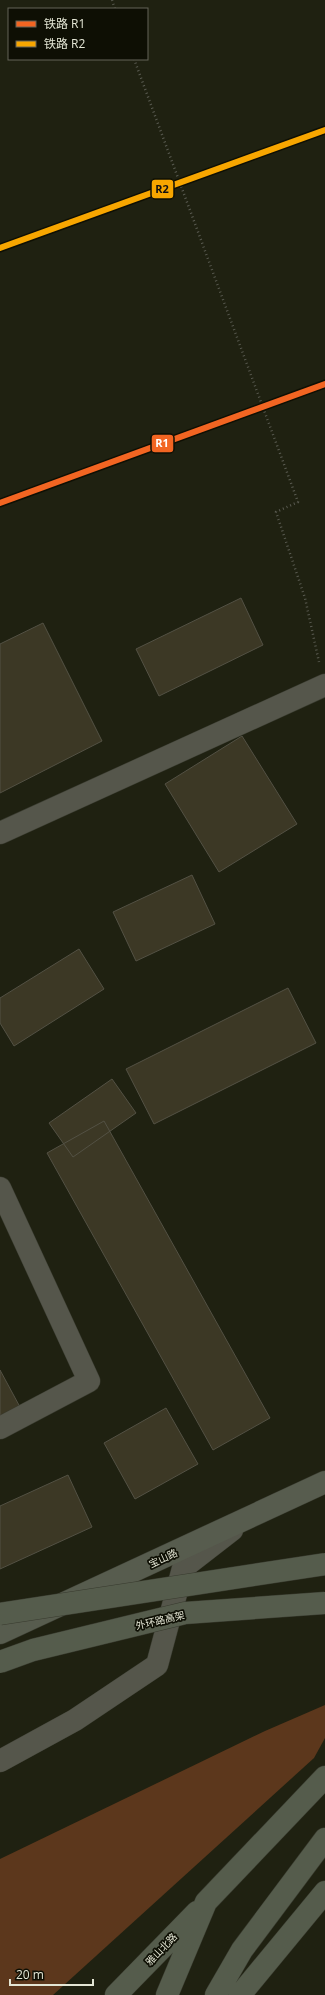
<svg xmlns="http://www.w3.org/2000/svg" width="325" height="1995" font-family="'Open Sans','Noto Sans SC',sans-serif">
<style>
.green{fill:#5c371c}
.building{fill:#3c3825;stroke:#535144}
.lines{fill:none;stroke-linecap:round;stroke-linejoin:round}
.minor-casing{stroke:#393b2f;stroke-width:23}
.major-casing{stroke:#393b2f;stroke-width:23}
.highway-casing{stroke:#393b2f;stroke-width:23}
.path{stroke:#595a50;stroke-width:2.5;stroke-dasharray:1 3;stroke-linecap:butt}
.minor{stroke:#55564b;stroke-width:22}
.major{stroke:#575c4e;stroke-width:22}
.highway{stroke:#555c4c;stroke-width:22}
.highway-bridge-casing{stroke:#393b2f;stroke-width:23;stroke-linecap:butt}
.highway-bridge{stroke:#555c4c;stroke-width:22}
.rail-1-casing{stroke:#0e0f04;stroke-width:9}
.rail-2-casing{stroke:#0e0f04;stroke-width:9}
.rail-1{stroke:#f26522;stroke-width:6}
.rail-2{stroke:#f7a600;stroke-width:6}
.labels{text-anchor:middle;stroke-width:3.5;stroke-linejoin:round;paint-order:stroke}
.street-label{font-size:10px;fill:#e4e6d5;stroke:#0e0f04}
.line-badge{stroke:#0e0f04;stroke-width:1.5}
.badge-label{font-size:11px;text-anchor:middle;font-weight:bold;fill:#fff}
.pale-badge-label{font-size:11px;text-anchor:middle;font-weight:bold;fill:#111}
</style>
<rect width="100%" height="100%" fill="#1f2111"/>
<path class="green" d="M325 1705V1738L314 1758 53 1995H0V1859L265 1731Z"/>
<path class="building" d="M241 598 263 645 159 696 136 649Z
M43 623 102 741 0 793V644Z
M242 736 297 824 219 872 165 784Z
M192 875 215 924 136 961 113 912Z
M79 949 104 989 14 1046 0 1023V998Z
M288 988 316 1043 154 1124 126 1069Z
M112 1079 136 1113 73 1157 49 1123Z
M104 1121 270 1418 213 1450 47 1153Z
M0 1370 20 1407 0 1418Z
M166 1408 198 1464 135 1499 104 1443Z
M68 1475 92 1527 0 1569V1506Z"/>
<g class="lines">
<g class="minor-casing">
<path id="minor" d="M0 833 325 685
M0 1188 89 1381 0 1428
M0 1761 75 1720 157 1665 183 1568 232 1530"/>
</g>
<g class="major-casing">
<path id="major" d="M0 1633 325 1482"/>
</g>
<g class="highway-casing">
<path id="highway" d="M116 1995 197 1912
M167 1995 206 1902 325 1777
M216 1995 242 1950 325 1839
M240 1995 325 1892"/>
</g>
<path class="path" d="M112 0 115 9
M134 59 298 502 276 512 305 598 319 662"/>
<use href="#minor" class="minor"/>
<use href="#major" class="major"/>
<use href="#highway" class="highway"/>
<g class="highway-bridge-casing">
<path id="highway-bridge" d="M0 1614 325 1564
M0 1662 33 1650 185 1613 325 1603"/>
</g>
<use href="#highway-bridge" class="highway-bridge"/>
<g class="rail-1-casing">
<path id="rail-1" d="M0 503 325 384"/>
</g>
<g class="rail-2-casing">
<path id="rail-2" d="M0 248 325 130"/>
</g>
<use href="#rail-1" class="rail-1"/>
<use href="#rail-2" class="rail-2"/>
</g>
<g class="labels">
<g class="street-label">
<text transform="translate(163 1558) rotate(-25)" y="4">宝山路</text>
<text transform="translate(160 1620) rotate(-13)" y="4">外环路高架</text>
<text transform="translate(161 1949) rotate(-46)" y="4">雅山北路</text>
</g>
</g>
<g class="line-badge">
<rect x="151" y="179" width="23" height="20" rx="4" fill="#f7a600"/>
<rect x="151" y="434" width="23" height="19" rx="4" fill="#f26522"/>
</g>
<g class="badge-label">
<text x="162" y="447">R1</text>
</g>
<g class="pale-badge-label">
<text x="162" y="193">R2</text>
</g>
<rect x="8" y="8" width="140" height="52" fill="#0e0f04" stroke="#646558"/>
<rect x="16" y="21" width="20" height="6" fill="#f26522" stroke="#646558"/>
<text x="44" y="28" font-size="12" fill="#e4e6d5">铁路 R1</text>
<rect x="16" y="41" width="20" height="6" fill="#f7a600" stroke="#646558"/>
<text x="44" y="48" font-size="12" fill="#e4e6d5">铁路 R2</text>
<path d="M10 1979v6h83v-6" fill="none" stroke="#e4e6d5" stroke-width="2"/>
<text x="16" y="1979" font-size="12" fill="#e4e6d5" stroke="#0e0f04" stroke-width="3" paint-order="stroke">20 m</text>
</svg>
